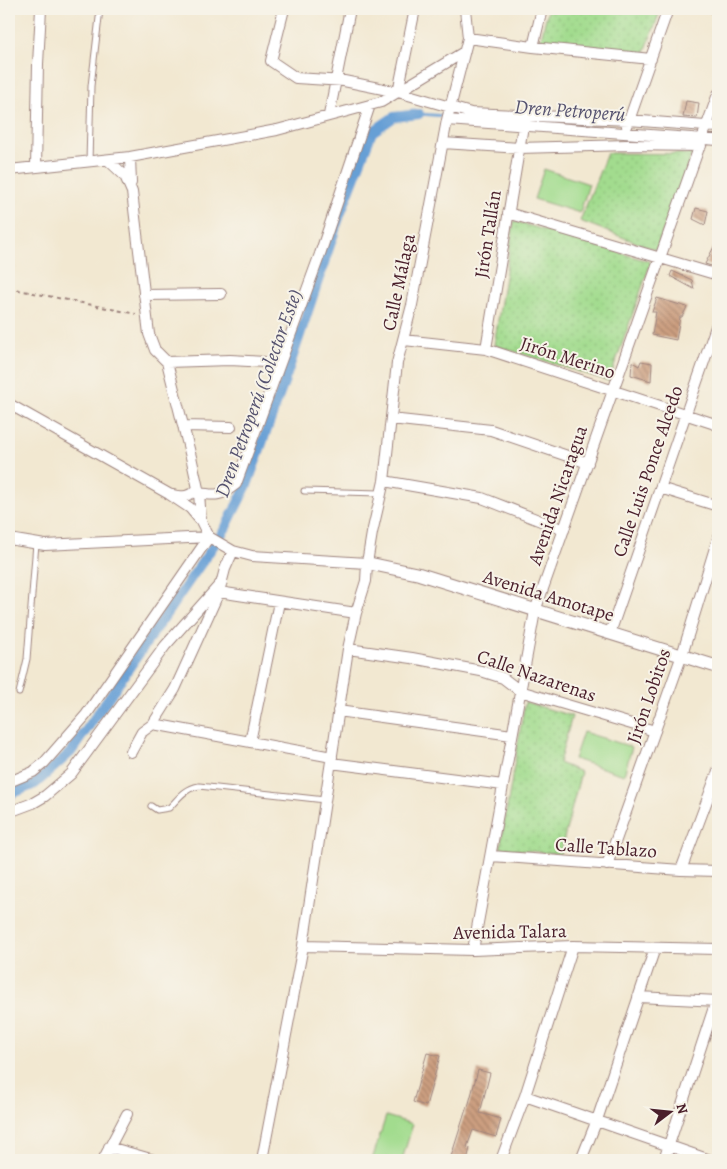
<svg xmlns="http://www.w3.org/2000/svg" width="727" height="1169" font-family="Alegreya,serif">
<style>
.grass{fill:url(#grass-dots);stroke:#767e5c}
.pitch{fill:#a2dc8e;stroke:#767e5c}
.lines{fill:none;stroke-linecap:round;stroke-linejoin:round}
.stream{stroke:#669fd5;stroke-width:3}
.canal{stroke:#669fd5;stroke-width:10}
.building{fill:url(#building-back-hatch)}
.service-casing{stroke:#9e847e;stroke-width:7}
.minor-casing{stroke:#9e847e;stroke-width:12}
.tertiary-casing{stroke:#9e847e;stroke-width:14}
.path{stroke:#9e847e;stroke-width:2;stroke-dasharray:4 4;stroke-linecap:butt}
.service{stroke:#fff;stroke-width:5}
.minor{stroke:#fff;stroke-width:10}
.tertiary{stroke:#fff;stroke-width:12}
.labels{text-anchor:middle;stroke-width:4;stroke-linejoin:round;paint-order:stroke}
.street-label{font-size:19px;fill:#4a1f2b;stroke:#f7f3e8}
.water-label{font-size:20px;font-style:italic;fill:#55526f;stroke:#f7f3e8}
</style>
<defs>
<pattern id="grass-dots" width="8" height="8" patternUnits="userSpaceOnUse" patternTransform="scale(1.25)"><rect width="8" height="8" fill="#a2dc8e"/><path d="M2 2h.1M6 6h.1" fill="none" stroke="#8dbc7b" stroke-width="1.8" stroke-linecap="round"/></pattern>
<pattern id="building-back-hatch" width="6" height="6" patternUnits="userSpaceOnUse" patternTransform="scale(1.25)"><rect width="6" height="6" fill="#cc9f80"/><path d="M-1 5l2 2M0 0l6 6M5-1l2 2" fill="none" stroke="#a88169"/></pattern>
</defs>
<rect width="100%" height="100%" fill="#f7f3e8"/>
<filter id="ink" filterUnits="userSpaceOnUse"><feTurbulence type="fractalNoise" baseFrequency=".02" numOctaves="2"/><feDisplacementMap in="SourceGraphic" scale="10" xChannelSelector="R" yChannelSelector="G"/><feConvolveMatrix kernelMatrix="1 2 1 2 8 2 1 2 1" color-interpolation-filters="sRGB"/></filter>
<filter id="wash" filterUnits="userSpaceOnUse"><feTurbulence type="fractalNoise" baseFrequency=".0096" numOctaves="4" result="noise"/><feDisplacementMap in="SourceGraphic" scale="20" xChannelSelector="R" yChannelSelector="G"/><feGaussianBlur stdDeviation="1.12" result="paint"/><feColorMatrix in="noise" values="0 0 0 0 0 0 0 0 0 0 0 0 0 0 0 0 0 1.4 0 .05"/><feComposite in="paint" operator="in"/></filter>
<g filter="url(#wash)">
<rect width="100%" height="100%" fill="#f2e8d1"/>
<path class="grass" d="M548 9H661L645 52 540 43Z
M607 153 692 154 656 250 580 221Z
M514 221 651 262 609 381 494 345Z
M525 702 572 716 559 763 581 772 560 854 500 848Z"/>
<path class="pitch" d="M544 169 589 184 580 213 534 199Z
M583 732 632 747 624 775 574 759Z
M386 1116 413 1124 402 1160H372Z"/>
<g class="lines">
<path class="stream" d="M419 114 446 116"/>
<path class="canal" d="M9 795 35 784 71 752 225 529 247 485 287 374 340 215 372 132 394 117 419 114"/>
</g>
<g id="blocks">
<path class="building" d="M686 101 699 103 697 118 683 117Z
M696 208 708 211 705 225 693 219Z
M718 239V268L705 264Z
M672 271 692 280 694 289 670 276Z
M657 298 687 307 682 317H680L676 340 652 335 656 312H652Z
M641 361 652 363 651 381 631 375 632 362 639 366Z
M427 1053 440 1056 426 1106 413 1102Z
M478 1070 490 1073 480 1113 501 1119 496 1137 473 1130 467 1147 470 1148 467 1160H450L467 1106 468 1107Z"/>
</g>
</g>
<g filter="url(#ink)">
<use href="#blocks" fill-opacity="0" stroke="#9e847e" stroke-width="1"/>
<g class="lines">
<g class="service-casing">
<path id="service" d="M89 162 91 86 100 9
M304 491 380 493
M19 693 27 659 36 543
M151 806 157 810 169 808C179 798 184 789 199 786L325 800"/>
</g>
<g class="minor-casing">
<path id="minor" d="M284 9 271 61 296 78 344 81 398 92 471 113 629 120 718 127
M714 9 718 10
M468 38 533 47 651 59
M533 47 542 9
M398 92 415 9
M329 115 350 9
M447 120 718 140
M627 126 668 9
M443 143 519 148 628 145 701 146
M130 157 131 183
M108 160 125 176 132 192 149 334 155 350 167 362 192 461 199 493 201 521 209 537 233 551 252 556 367 563
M36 167 38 64 41 9
M9 170 130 157 277 130 381 102 464 52
M508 213 718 275
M144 295 221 294
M404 340 486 349 718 425
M486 349 523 126
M167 362 230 360 265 362 278 368
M9 404 169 494 190 508 201 521
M391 419 491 430 588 463
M183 426 231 427
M384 481 482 498 564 530
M660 488 718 506
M199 493C216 496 221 496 236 484L320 254 370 105
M173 495C183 498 190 496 198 489
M9 539 45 545 209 537
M219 592 356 613
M610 633 718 321
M348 649 412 658 481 671 503 678 520 691 655 731
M338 711 512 735
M153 724 332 757
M250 742 279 602
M131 752 142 732 153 724 175 689 219 592 225 569 233 551
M331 763 503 785
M9 782 33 772 44 763 86 715 209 537
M9 812 33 803 45 796 71 774 165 646 222 582
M491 856 681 870 718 871
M607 865 682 655 718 538
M681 870 718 771
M303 946 473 950 573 946 718 949
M473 950 535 611 718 94
M638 997 718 1001
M525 1096 710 1160
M109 1147 154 1160
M103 1160 127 1114
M262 1160 303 946 348 649 356 613 366 581 367 563 372 533 384 481 397 363 412 305 447 120 468 38 465 9
M501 1160 525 1096 573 946
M581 1160 597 1120 655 948
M664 1160 716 1001"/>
</g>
<g class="tertiary-casing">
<path id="tertiary" d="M367 563 419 574 718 667"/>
</g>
<path class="path" d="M9 288 136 314"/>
<use href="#service" class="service"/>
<use href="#minor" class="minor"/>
<use href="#tertiary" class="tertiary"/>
</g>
</g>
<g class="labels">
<g class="street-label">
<text transform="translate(487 234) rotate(-81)" y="7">Jirón Tallán</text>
<text transform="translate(398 282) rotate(-78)" y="7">Calle Málaga</text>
<text transform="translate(568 357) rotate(18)" y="7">Jirón Merino</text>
<text transform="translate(647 471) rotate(-71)" y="7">Calle Luis Ponce Alcedo</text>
<text transform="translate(557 495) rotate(-71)" y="7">Avenida Nicaragua</text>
<text transform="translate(549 595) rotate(17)" y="7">Avenida Amotape</text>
<text transform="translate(537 675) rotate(19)" y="7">Calle Nazarenas</text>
<text transform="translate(648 696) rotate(-71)" y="7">Jirón Lobitos</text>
<text transform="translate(606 847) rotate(4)" y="7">Calle Tablazo</text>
<text transform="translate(510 931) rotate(-1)" y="7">Avenida Talara</text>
</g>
<g class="water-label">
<text transform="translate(570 110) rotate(4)" y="7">Dren Petroperú</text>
<text transform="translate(258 393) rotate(-70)" y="7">Dren Petroperú (Colector Este)</text>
</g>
</g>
<rect width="727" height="1169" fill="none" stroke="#f7f3e8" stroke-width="30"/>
<g transform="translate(670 1112) rotate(74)" stroke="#f7f3e8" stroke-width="4" paint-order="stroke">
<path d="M0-4L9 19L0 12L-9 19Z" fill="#4a1f2b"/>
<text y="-8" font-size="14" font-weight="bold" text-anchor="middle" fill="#4a1f2b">N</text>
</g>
</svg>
